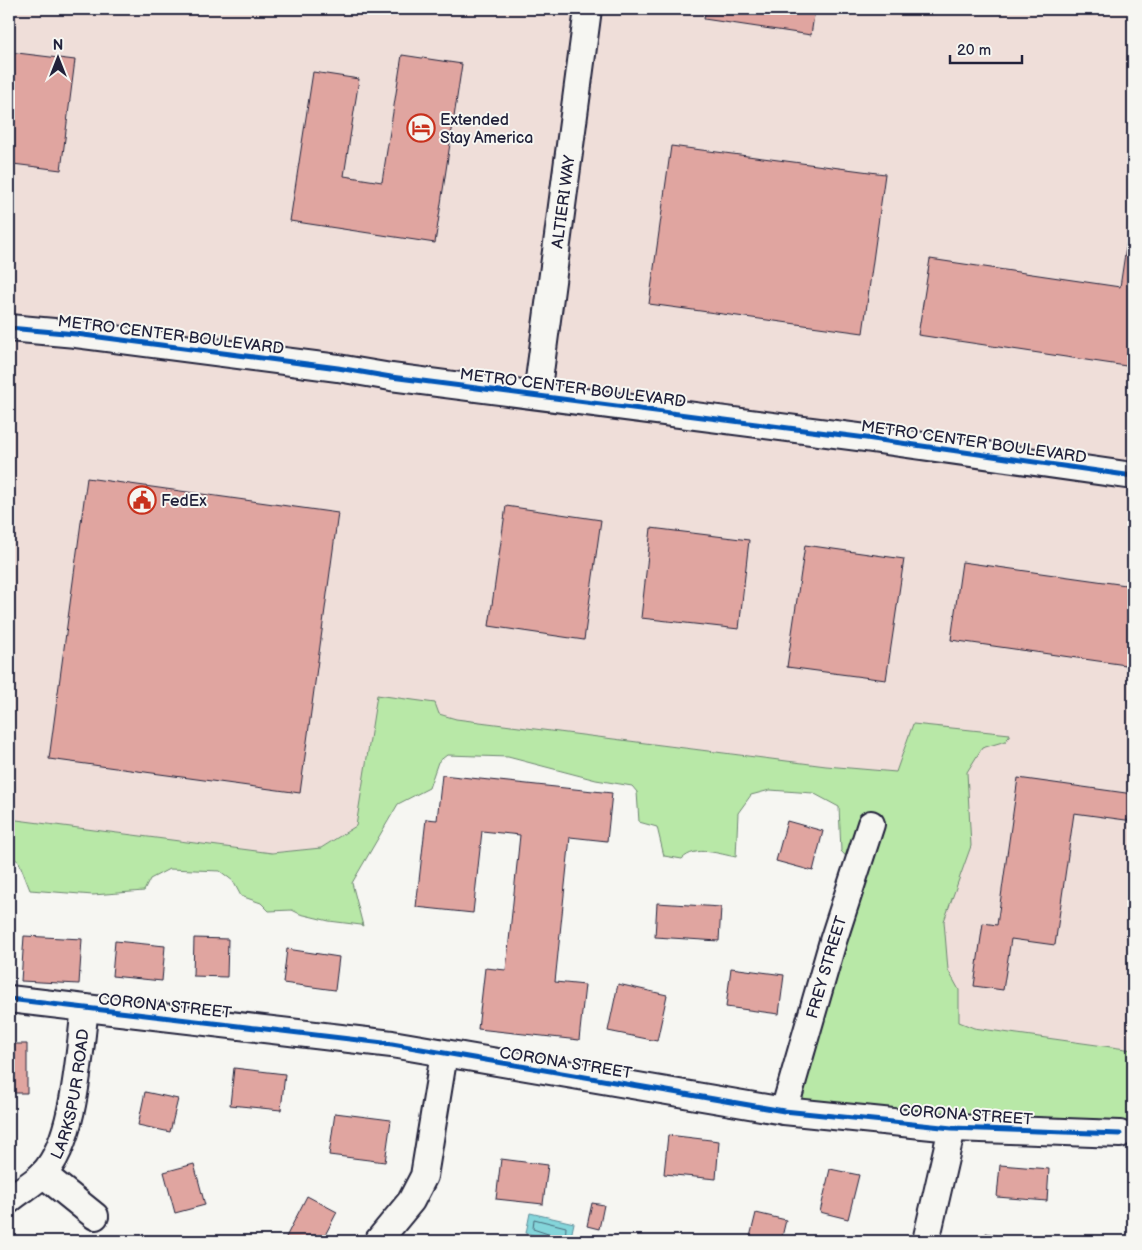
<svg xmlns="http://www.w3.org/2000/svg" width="1142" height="1250" font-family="'Balsamiq Sans',sans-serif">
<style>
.built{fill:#efded9}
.green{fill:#b8e8a7;stroke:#6d8571}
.water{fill:#84d5da;stroke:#5d8d9a}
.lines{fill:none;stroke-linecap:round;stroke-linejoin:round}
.shore{stroke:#496a7b;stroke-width:1}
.building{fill:#e0a5a0;stroke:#22223b}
.minor-casing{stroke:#22223b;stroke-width:30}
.minor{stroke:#f6f6f2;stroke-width:26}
.cycleway-casing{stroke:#f6f6f2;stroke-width:8}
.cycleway{stroke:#0057b8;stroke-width:5}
.labels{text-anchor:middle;stroke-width:4;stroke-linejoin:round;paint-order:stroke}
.poi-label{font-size:16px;fill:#22223b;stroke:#f6f6f2;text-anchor:start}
.street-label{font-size:16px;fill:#22223b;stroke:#f6f6f2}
</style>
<rect width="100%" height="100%" fill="#f6f6f2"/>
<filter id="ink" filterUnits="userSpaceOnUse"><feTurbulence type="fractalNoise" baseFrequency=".02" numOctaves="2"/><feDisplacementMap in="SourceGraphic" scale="10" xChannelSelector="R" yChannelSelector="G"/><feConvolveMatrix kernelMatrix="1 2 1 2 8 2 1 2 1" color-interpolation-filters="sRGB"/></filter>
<g filter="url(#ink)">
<path class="built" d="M9 9H1133V1050L974 1028 963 1024 889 1017 896 772 826 766 456 719 439 714 361 833 347 831 321 848 272 853 9 819Z"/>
<path class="green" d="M377 695 435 703 439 714 456 719 826 766 896 772 913 724 1010 734 1006 741 982 748 967 772 971 846 944 921 948 970 959 990V1022L974 1028 1133 1050V1133L788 1108 854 865 841 851 839 807 813 793 770 790 751 795 738 813 736 857C719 854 696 845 682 859L664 856 657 827 639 822 637 792 632 786 596 780 508 757 447 755 438 762 429 788 398 804 352 883 363 926 361 925 329 921 300 914 292 910 269 911 261 903 241 896 233 881 220 871 169 869 150 879 144 891 93 895 30 890 19 862 9 854V819L272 853 321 848 356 826Z"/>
<path class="water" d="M530 1213 574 1223 570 1241H550L548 1239 526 1233Z"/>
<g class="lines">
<path class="shore" d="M554 1241 551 1235 533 1229 534 1219 566 1227 565 1241"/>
</g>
<path class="building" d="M706 9H815L811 35 704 19Z
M9 52 75 60 61 170 13 164 10 187Z
M402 55 462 64 435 243 290 221 313 72 359 79 344 176 382 182Z
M671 146 885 174 863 333 649 304Z
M1133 201V367L918 335 930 259 1120 287Z
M87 478 338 513 300 793 49 759Z
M506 506 601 520 584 640 489 626Z
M651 528 749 540 739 629 641 618Z
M805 545 904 559 886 680 787 667Z
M962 562 1133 586V666L951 640Z
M442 775 612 793 607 841 570 837 555 982 585 985 579 1040 478 1029 485 968 506 970 520 835 482 831 473 913 416 907 426 819 437 820Z
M1018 778 1133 794V821L1074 813 1055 945 1011 939 1003 990 974 986 983 923 997 925Z
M787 821 823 831 813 871 776 861Z
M657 903 721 907 719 941 655 937Z
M24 936 82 939 79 984 21 981Z
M194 938 228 939 227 977 193 976Z
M115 941 165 946 162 981 112 976Z
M287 949 339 957 335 990 283 983Z
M731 968 784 975 779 1014 726 1007Z
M618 984 667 995 657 1041 608 1031Z
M9 1044H27V1093H9Z
M234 1068 285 1074 281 1110 230 1105Z
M145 1092 178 1099 170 1132 138 1125Z
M335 1113 391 1120 385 1162 329 1155Z
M668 1135 719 1141 716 1179 664 1174Z
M501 1159 548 1165 543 1204 496 1199Z
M194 1164 205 1205 175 1213 164 1172Z
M1000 1165 1049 1169 1047 1201 997 1197Z
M830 1169 859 1175 848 1219 820 1212Z
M307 1196 337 1212 322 1241H284Z
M592 1203 604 1205 599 1229 587 1226Z
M756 1213 786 1220 781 1241H749Z
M986 1233 1014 1240 1013 1241H984Z"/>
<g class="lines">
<g class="minor-casing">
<g id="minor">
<path d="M9 328 76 334 338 368 391 377 866 438 1133 476"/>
<path id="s1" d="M537 395 588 9"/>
<path d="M9 999 392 1044 784 1111 952 1128 1120 1134"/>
<path id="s2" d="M784 1111 833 941 871 824"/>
<path d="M43 1174 95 1216"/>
<path id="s3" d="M9 1200C19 1191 33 1184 43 1174 75 1141 79 1054 85 1008"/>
<path d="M378 1241 411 1201 424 1176 444 1054"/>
<path d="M926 1241 952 1128"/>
</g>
</g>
<use href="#minor" class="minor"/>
<g class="cycleway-casing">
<path id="cycleway" d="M9 328 76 334 338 368 391 377 866 438 1133 476
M9 999 392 1044 784 1111 952 1128 1120 1134"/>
</g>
<use href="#cycleway" class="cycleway"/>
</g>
</g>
<defs>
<g id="hotel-ring" transform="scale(1.4375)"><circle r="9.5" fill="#f6f6f2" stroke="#c8321e" stroke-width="1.5"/><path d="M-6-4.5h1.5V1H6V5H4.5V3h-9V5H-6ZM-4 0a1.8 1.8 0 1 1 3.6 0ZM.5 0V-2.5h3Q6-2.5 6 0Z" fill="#c8321e"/></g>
<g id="civic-ring" transform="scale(1.4375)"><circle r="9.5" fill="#f6f6f2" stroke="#c8321e" stroke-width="1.5"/><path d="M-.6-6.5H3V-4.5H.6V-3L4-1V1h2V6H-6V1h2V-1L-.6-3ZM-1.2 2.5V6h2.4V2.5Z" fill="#c8321e"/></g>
</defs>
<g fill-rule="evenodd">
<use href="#hotel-ring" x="421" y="128"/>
<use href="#civic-ring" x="142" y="500"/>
</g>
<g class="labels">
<g class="poi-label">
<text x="440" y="125">Extended<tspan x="440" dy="18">Stay America</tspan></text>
<text x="161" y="506">FedEx</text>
</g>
<g class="street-label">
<text dy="6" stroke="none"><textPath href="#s1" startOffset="195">ALTIERI WAY</textPath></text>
<text transform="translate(171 334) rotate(7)" y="6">METRO CENTER BOULEVARD</text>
<text transform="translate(573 387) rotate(7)" y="6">METRO CENTER BOULEVARD</text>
<text transform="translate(974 441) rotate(8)" y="6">METRO CENTER BOULEVARD</text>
<text dy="6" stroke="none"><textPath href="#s2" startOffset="150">FREY STREET</textPath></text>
<text transform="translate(165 1005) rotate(6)" y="6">CORONA STREET</text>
<text transform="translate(566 1062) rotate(9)" y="6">CORONA STREET</text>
<text dy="6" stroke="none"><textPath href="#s3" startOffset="129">LARKSPUR ROAD</textPath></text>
<text transform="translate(966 1114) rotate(4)" y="6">CORONA STREET</text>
</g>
</g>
<rect width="1142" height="1250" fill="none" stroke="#f6f6f2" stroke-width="30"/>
<rect x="15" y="15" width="1112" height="1220" fill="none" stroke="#22223b" stroke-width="2" filter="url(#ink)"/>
<g transform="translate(58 58)" stroke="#f6f6f2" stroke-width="4" paint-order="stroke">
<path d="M0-4L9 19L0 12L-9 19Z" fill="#22223b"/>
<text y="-8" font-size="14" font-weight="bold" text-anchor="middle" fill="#22223b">N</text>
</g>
<path d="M950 55v8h72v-8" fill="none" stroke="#22223b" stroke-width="2.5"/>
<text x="957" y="55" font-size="15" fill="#22223b" stroke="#f6f6f2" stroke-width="4" paint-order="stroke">20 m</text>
</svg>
